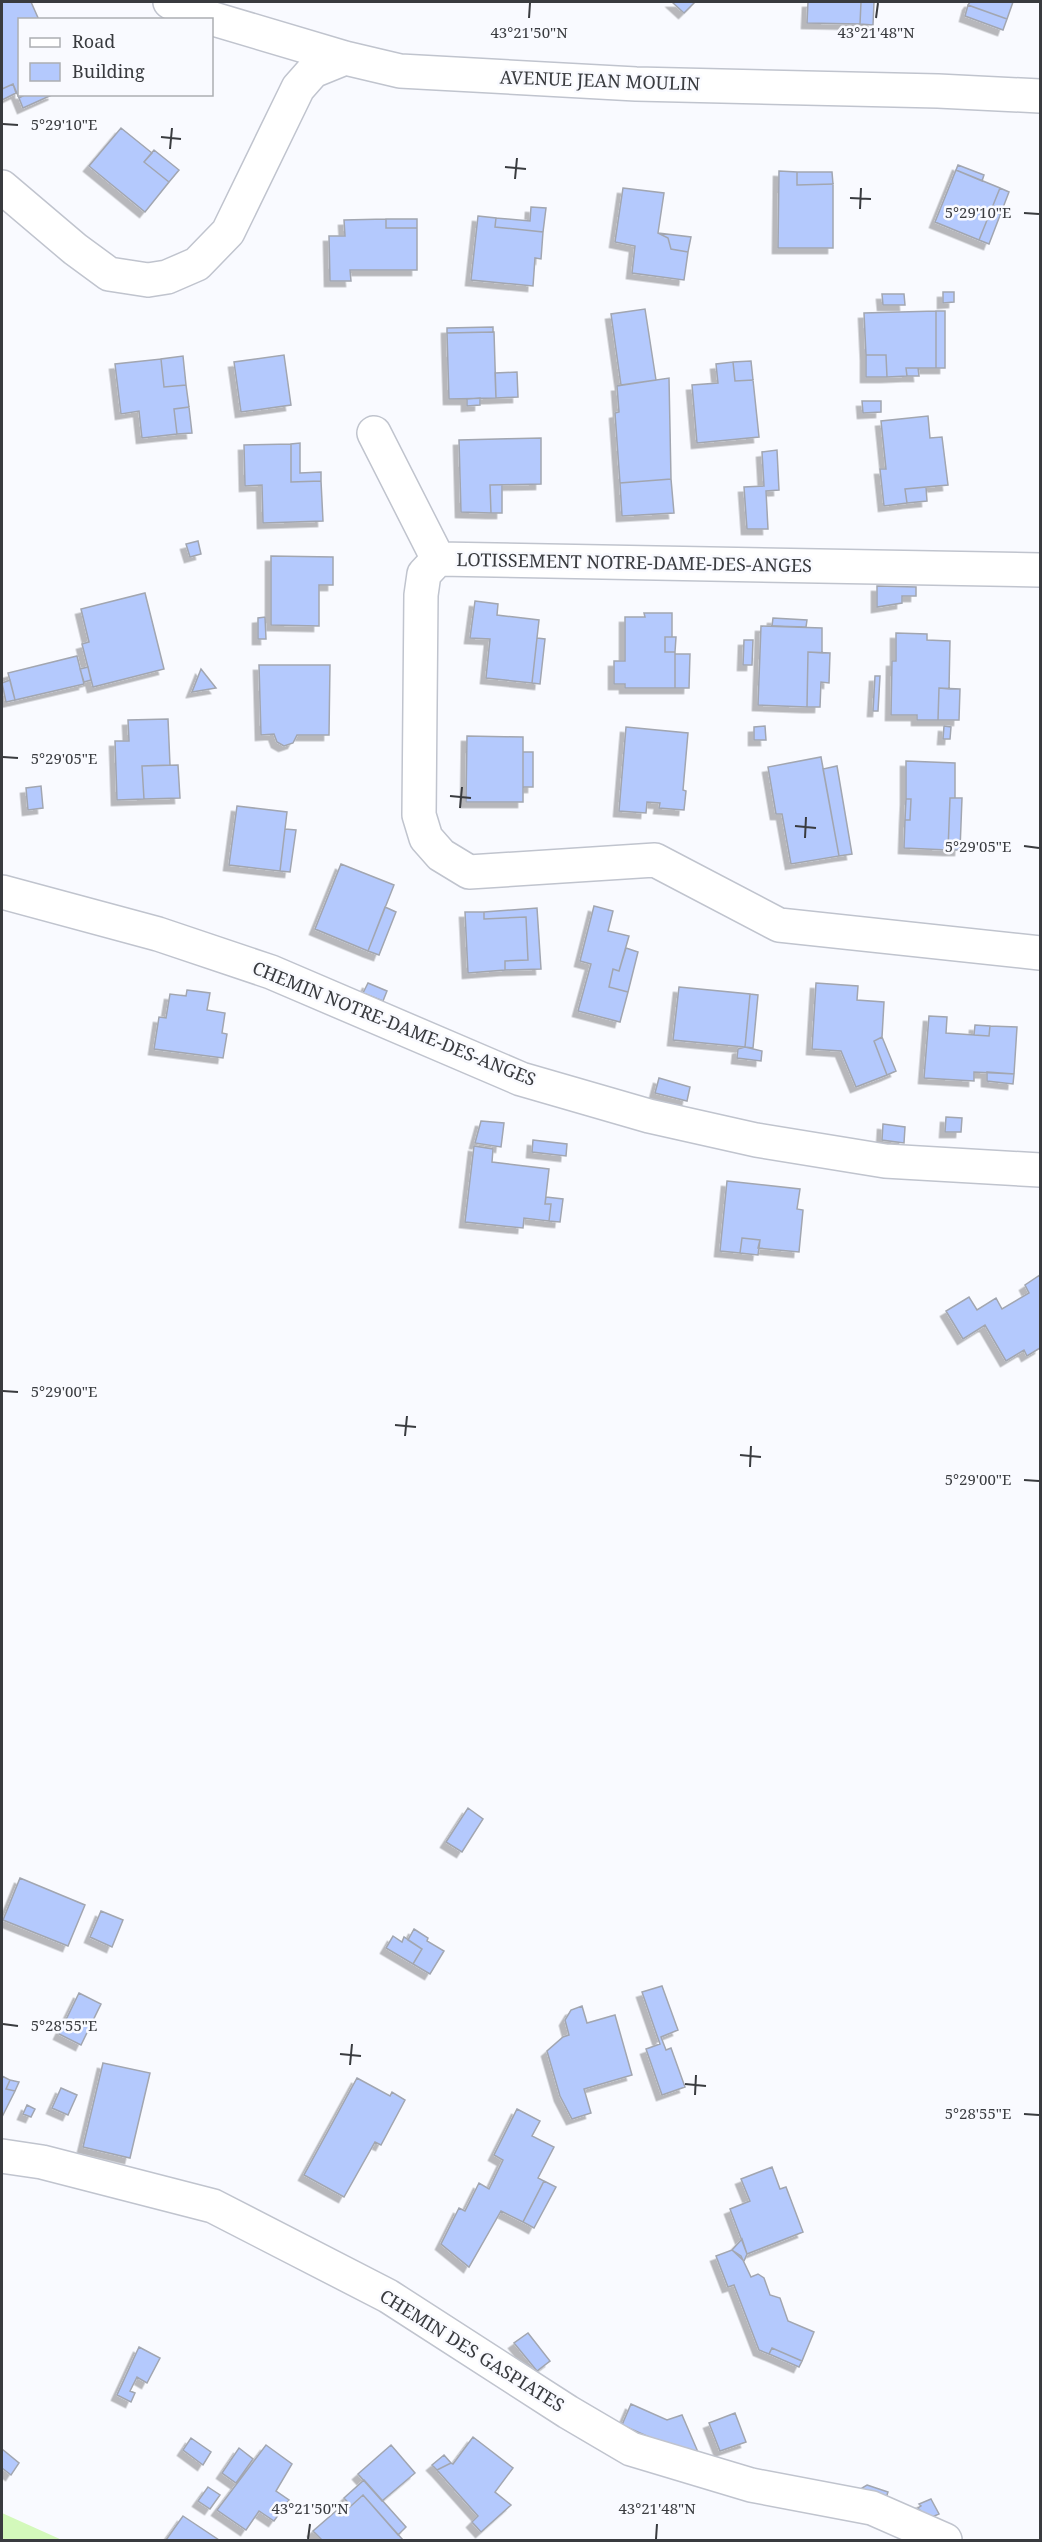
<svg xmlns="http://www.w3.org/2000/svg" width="1042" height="2542" font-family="'Noto Serif',serif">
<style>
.green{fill:#d3f9bb}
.building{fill:#b4c9fd;stroke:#a2a6b0;stroke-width:1.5;filter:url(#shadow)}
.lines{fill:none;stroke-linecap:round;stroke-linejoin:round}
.minor-casing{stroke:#c0c4ce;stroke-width:36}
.minor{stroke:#fff;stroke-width:33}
.ticks{fill:none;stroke:#393b3f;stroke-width:2}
.labels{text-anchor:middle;stroke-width:5;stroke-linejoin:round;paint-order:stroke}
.street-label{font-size:18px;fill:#393b3f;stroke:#f9faff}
.ticks-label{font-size:15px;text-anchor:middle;fill:#393b3f;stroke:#f9faff;stroke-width:5;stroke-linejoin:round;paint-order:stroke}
</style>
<defs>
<filter id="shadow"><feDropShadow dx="-5.5" dy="5.5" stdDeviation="0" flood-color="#0004"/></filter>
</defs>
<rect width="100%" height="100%" fill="#f9faff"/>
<path class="green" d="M2 2513 62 2540H2Z"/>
<path class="building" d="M2 2H31L39 20H20V94H26L19 98 13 84 2 89Z
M672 2H695L684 13Z
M808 2H861L860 24 807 23Z
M861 2H874L873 25 860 24Z
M970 2H1013L1007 19 968 5Z
M968 5 1007 19 1003 30 965 16Z
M13 84 16 93 2 100V89Z
M26 94H54L23 108 19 98Z
M121 128 152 153 144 162 169 182 145 212 89 166Z
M154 150 179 170 169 182 144 162Z
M958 165 984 175 982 181 956 170Z
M956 170 1000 188 979 240 935 222Z
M779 171 797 172V185L833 184V248H778Z
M797 172H832L833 184 797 185Z
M623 188 664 193 658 233 668 238 671 249 688 252 684 280 632 273 635 246 615 242Z
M1000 188 1009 192 989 244 979 240Z
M531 207 546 208 543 232 495 227 496 218 530 221Z
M478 216 496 218 495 227 543 232 541 259 535 258 533 286 471 280Z
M386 219V228H417V270H350L351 281H330L329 236H345L344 220Z
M386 219H417V228H386Z
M658 233 691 237 688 252 671 249 668 238Z
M943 292H954V302L943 303Z
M882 294H904L905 305H883Z
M645 309 656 380 621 385 611 314Z
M936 311V368H906L907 376 887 377 886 355H866L864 313Z
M936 311H945V368H936Z
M493 327V332L447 333V328Z
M494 332 496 398 449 399 447 333Z
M284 355 291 405 241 412 234 362Z
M866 355H886L887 377H866Z
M183 356 186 385 164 387 161 359Z
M161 359 164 387 186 385 189 407 174 409 177 434 142 438 139 411 121 414 115 364Z
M751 361 753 380 735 381 733 362Z
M733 362 735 381 753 380 759 437 697 443 692 385 718 383 716 364Z
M906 368H918L919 376H907Z
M517 372 518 397 496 398 495 373Z
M669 378 671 479 620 483 615 413 619 412 617 386Z
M480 398V405L467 406V399Z
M862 401H881V412L863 413Z
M189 407 192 433 177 434 174 409Z
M928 416 930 438 942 437 948 485 905 489 907 503 884 506 880 469H886L881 421Z
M541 438V484L490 485 491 513 461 512 459 440Z
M300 443V473L321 472V481L291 482V444Z
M291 444V482L321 481 323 521 263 523 262 485 245 486 244 445Z
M777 450 779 490 766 491 768 529H747L744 487 764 486 762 452Z
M671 479 674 513 622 516 620 483Z
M490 485H502V513H491Z
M926 487 927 501 907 503 905 489Z
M198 541 201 554 190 557 186 544Z
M271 556 333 557V585H319V626L271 625Z
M877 586 916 587V596H902V603L877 607Z
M145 593 164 669 93 687 82 644 89 642 81 609Z
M475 601 498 604 497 615 539 620 532 683 486 678 490 639 470 638Z
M644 613H672V637H665V652H675V688H625V684H614V661H625V617H645Z
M265 617 266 639H258V618Z
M773 618 807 620 806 627 772 626Z
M761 626 822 628V653L808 652 807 707 758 705Z
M896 633 927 634V640L950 641 949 689 939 688 938 720H917V715H891L892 661H896Z
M665 637H676L675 652H665Z
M537 638 545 639 540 684 532 683Z
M744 640H753L752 665H743Z
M808 652 830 653 829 683 821 682 820 707H807Z
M675 654H690L689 688H675Z
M77 656 84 684 15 700 8 673Z
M259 665H330L329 735H297L293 743 284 746 277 742 274 734 261 735Z
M88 667 91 680 84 682 80 669Z
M201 669 216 688 192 692Z
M875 676H880L878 711H873Z
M10 680 15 700 6 702 2 683Z
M939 688 960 689 959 720H938Z
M168 719 170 765 142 766 144 799 117 800 115 741H129L128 720Z
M765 726 766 740H754V727Z
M944 726 951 727 950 739H943Z
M626 727 688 733 683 790 686 791 684 810 659 808 660 803 647 802 646 813 619 811Z
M467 736 523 737V802H466Z
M523 752H533V787H523Z
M821 757 839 856 791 864 782 814H776L768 767Z
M906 761 955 763V798H950L948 850 904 848 905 820H910L911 799H906Z
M178 765 180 798 144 799 142 766Z
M837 766 852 854 839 856 823 769Z
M41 786 43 808 28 810 26 788Z
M950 798H962L960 850H948Z
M906 799H911L910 820H905Z
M237 806 287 812 280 871 229 865Z
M285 829 296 830 290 872 280 871Z
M341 864 394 885 368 951 315 929Z
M594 906 613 911 608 931 629 936 619 971 613 969 609 987 628 992 620 1022 578 1011 591 964 580 961Z
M385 907 396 912 379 955 368 951Z
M537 908 541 969 505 970V961L528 960 526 917 484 919V912Z
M465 912H484V919L526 917 528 960 505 961V970L468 973Z
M626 948 638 952 628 992 609 987 613 969 619 971Z
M368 983 387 991 383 1001 363 993Z
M816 983 858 986 857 1000 884 1002 882 1037 874 1041 887 1075 856 1087 841 1051 812 1049Z
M679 987 750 994 745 1047 673 1040Z
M187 990 210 993 207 1010 225 1013 222 1033 227 1034 223 1058 154 1049 159 1017 166 1018 170 994 186 996Z
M750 994 758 995 753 1048 745 1047Z
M929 1016 947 1017 946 1033 989 1036 990 1026 1017 1027 1014 1074 974 1072V1081L924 1078Z
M975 1025 990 1026 989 1036 974 1035Z
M882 1037 896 1071 887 1075 874 1041Z
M745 1047 762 1051 761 1061 737 1058 738 1049Z
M987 1072 1014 1074 1013 1084 987 1081Z
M659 1078 690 1087 687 1101 655 1093Z
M946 1117 962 1118 961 1132H945Z
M481 1121 504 1123 501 1147 475 1143Z
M883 1124 905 1127 904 1143 882 1140Z
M533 1140 567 1144 566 1156 532 1152Z
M474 1146 493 1149 492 1162 549 1169 545 1204H551L549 1221 524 1218 523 1228 465 1222Z
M727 1181 800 1189 797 1209 803 1210 799 1252 758 1248 760 1240 742 1238 740 1253 720 1251Z
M546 1197 563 1199 560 1222 549 1221 551 1204H545Z
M742 1238 760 1240 758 1255 740 1253Z
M1040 1275V1348L1027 1356 1024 1350 1006 1361 985 1325 963 1339 946 1311 969 1297 977 1310 996 1298 1002 1309 1029 1293 1025 1285Z
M468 1808 483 1819 462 1852 446 1842Z
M20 1878 85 1905 68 1946 3 1920Z
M101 1911 123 1920 112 1947 90 1937Z
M414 1929 428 1938 427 1941 444 1951 430 1974 413 1964 422 1949 408 1940Z
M393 1936 402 1942 404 1937 422 1949 413 1964 386 1948Z
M662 1986 678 2030 661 2037 666 2050 671 2048 685 2087 662 2095 646 2049 660 2044 642 1992Z
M79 1993 101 2004 81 2045 59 2034Z
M582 2006 587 2023 615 2015 632 2075 584 2089 591 2113 572 2119 560 2096 547 2051 563 2037 569 2035 565 2020 571 2010Z
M103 2063 150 2073 130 2158 83 2147Z
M2 2076 10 2080 6 2089 15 2091 2 2117Z
M357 2078 390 2096 392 2092 405 2100 381 2145 375 2142 344 2197 304 2175Z
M10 2080 19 2082 15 2091 6 2089Z
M61 2088 77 2095 68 2115 52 2108Z
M27 2105 35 2109 31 2117 23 2114Z
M517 2109 540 2121 532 2136 554 2147 538 2178 544 2181 523 2222 501 2211 469 2267 441 2244 459 2208 465 2211 479 2183 489 2189 503 2160 494 2155Z
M772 2167 780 2189 786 2187 803 2232 747 2254 730 2209 750 2201 741 2179Z
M544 2181 556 2187 534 2228 523 2222Z
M742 2239 747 2254 744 2261 732 2250Z
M732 2250 741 2256 751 2277 758 2274 764 2278 770 2295 780 2298 788 2321 814 2332 802 2361 772 2348 769 2354 759 2350 734 2285 728 2287 716 2256Z
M528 2333 550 2361 537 2371 514 2343Z
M139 2347 160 2358 147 2383 137 2377 130 2391 135 2393 131 2402 117 2395Z
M772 2348 802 2361 799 2367 769 2354Z
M631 2404 667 2420 682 2415 698 2452 658 2441 622 2425Z
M735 2413 746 2442 720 2451 709 2423Z
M473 2437 513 2468 495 2492 511 2505 481 2532 472 2522 478 2516 437 2470 451 2463 453 2464Z
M191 2438 211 2452 203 2465 183 2450Z
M266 2445 292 2464 276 2491 289 2500 274 2521 259 2511 246 2530 217 2510Z
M391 2445 415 2473 382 2501 358 2474Z
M239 2448 253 2459 236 2483 222 2473Z
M2 2449 19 2463 11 2475 2 2468Z
M444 2455 451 2463 437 2470 432 2465Z
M364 2480 406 2527 398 2535 363 2495 351 2506 344 2498Z
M867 2485 888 2492 884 2504 859 2497 862 2488Z
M208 2487 220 2495 210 2509 198 2501Z
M363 2495 403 2540H322L313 2531 336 2511 340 2516Z
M931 2499 939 2514 928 2519 918 2508 921 2506 919 2504Z
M183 2516 219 2540H166Z"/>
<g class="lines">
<g class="minor-casing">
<path id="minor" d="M170 2 190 12 345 58 400 71 636 84 938 91 1040 96
M2 187 75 249 109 274 148 280 167 277 197 264 228 232 298 88 313 71 345 58
M374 433 438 559
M1040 570 438 559 424 574 421 595 419 815 426 838 441 855 469 872 655 860 779 925 1040 953
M2 892 158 934 271 972 521 1079 649 1116 756 1140 885 1161 1040 1170
M2 2156 42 2162 213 2206 388 2296 568 2412 631 2449 751 2485 872 2508 945 2540"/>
</g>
<use href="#minor" class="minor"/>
</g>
<path class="ticks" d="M529 18 530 3M876 18 878 3M3 124 18 125M161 137 181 139M170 149 172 128M505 167 526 169M515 179 517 158M850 198 871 199M860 209 861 188M1024 213 1039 214M3 757 18 758M450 796 471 798M460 808 462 787M795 826 816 828M805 838 806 817M1024 846 1039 848M3 1391 18 1392M395 1425 416 1427M405 1436 407 1416M740 1455 761 1457M750 1467 751 1446M1024 1480 1039 1481M3 2024 18 2026M340 2054 361 2056M350 2065 352 2044M685 2084 706 2086M695 2095 696 2075M1024 2114 1039 2115M308 2539 310 2524M656 2539 657 2524"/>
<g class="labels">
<g class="street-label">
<text transform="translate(600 81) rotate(2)" y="6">AVENUE JEAN MOULIN</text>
<text transform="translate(634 563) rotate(1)" y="6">LOTISSEMENT NOTRE-DAME-DES-ANGES</text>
<text transform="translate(394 1024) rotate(22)" y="6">CHEMIN NOTRE-DAME-DES-ANGES</text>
<text transform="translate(472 2351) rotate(32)" y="6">CHEMIN DES GASPIATES</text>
</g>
</g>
<g class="ticks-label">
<text x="529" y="38">43°21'50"N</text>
<text x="876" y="38">43°21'48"N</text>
<text x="64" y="130">5°29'10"E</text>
<text x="978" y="218">5°29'10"E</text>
<text x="64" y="764">5°29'05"E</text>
<text x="978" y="852">5°29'05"E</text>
<text x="64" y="1397">5°29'00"E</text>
<text x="978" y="1485">5°29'00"E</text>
<text x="64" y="2031">5°28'55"E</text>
<text x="978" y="2119">5°28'55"E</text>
<text x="310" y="2514">43°21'50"N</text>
<text x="657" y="2514">43°21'48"N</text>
</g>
<rect width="1042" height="2542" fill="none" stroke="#393b3f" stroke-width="6"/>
<rect x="18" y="18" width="195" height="78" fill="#f9faff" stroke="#acaeb2" stroke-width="1.5"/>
<rect x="30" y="38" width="30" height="9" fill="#ffffff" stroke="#acaeb2" stroke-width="1.5"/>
<text x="72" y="48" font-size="18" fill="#393b3f">Road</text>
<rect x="30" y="63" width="30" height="18" fill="#b4c9fd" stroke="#acaeb2" stroke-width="1.5"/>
<text x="72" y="78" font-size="18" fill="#393b3f">Building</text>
</svg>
